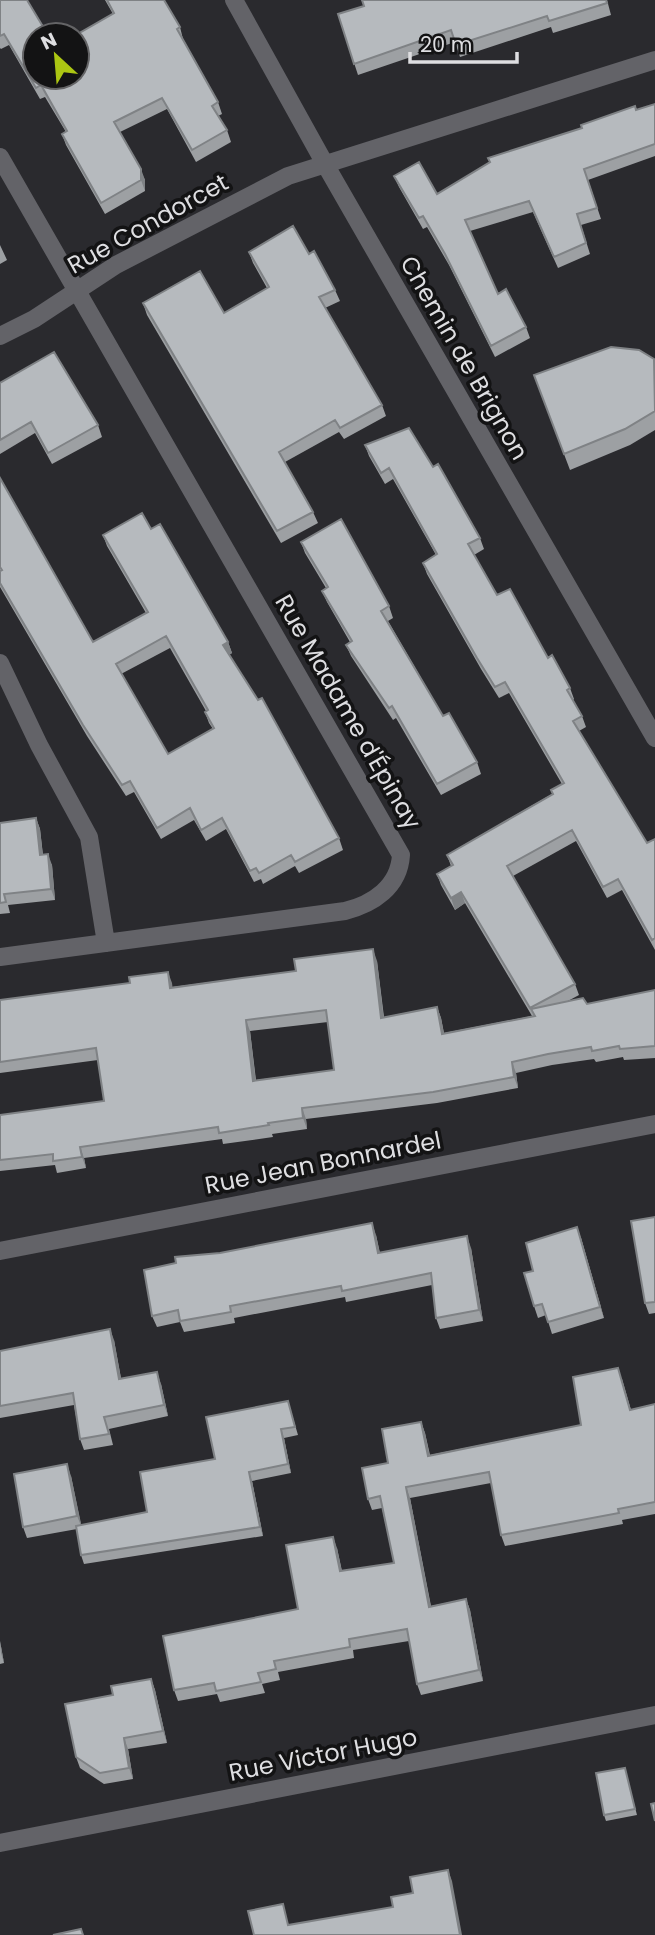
<svg xmlns="http://www.w3.org/2000/svg" width="655" height="1935" font-family="Poppins,sans-serif">
<style>
.lines{fill:none;stroke-linecap:round;stroke-linejoin:round}
.minor{stroke:#636368;stroke-width:18}
.wall{fill:#9da0a3;fill-rule:evenodd}
.shaded-wall{fill:#7f8285}
.building{fill:#b6babe;stroke:#7f8285;stroke-width:2;fill-rule:evenodd}
.labels{text-anchor:middle;stroke-width:7;stroke-linejoin:round;paint-order:stroke}
.street-label{font-size:24px;fill:#dedee1;stroke:#131314}
</style>
<rect width="100%" height="100%" fill="#2a2a2e"/>
<g class="lines">
<path class="minor" d="M234 0 325 164 655 738
M0 157 401 855C399 887 373 904 345 911L0 957
M0 336 34 319 116 265 288 176 655 60
M0 663 39 745 89 837 106 943
M0 1251 655 1124
M0 1843 655 1715"/>
</g>
<path class="wall" d="M0 0 35 77 113 14 105 0H164L180 27 183 39 218 102 222 114 218 116 227 130 231 142 196 162 167 109 120 132 145 180V191L105 214 66 145 62 134 66 132 45 97 40 99 9 45 1 49 0 48Z
M607 0 611 15 553 33 551 27 460 57 455 42 358 75 338 14 364 6Z
M655 104V156L588 180 601 219 581 225 590 254 558 268 533 212 470 231 498 294 526 327 530 338 495 357 449 265 427 227 423 229 399 187 394 176 437 194 636 110Z
M0 245 7 260 0 264Z
M249 252 309 254 335 290 340 301 325 308 382 405 386 416 344 439 339 432 285 462 313 512 318 523 281 543 147 315 143 303 224 313 267 288 253 263Z
M655 361V430L630 445 570 470 534 375Z
M0 383 98 425 102 437 52 464 35 433 0 454Z
M365 445 433 467 480 538 484 549 474 555 497 595 548 658 570 688 574 699 573 700 582 716 586 727 579 731 647 843 655 839V950L622 890 607 898 576 841 513 876 575 984 579 995 566 1002 587 1004 655 990V1058L624 1060 623 1057 596 1062 594 1059 552 1065 516 1073 518 1088 437 1103 306 1119 307 1129 272 1134 273 1137 223 1144 222 1139 84 1158 86 1168 57 1173 55 1165 0 1171V1115L104 1101 98 1060 0 1073V1000L172 983V987L377 961 384 1017 437 1007 441 1018 444 1033 532 1016 465 903 455 910 441 885 437 874 451 866 447 855 552 794 551 790 562 784 509 693 499 698 481 669 427 574 423 563 436 555 393 479 385 484 369 456ZM328 1022 334 1070 256 1080 250 1031Z
M0 478 93 642 146 613 107 546 103 535 151 529 228 642 232 653 229 655 339 838 343 850 299 873 295 866 263 884 261 879 254 882 226 829 206 841 194 820 161 839 134 792 126 796 87 736 0 587ZM170 648 206 711 205 712 209 723 213 729 168 754 121 674Z
M301 542 389 606 393 618 388 621 443 716 477 762 481 774 441 795 396 718 393 720 351 656 346 645 350 642 327 602 322 591 326 588 305 553Z
M36 818 40 829 43 855 52 865 55 900 8 905 10 913 0 914V823Z
M655 1217V1313L649 1314 645 1303Z
M376 1235 380 1253 471 1248 483 1321 440 1329 436 1318 432 1285 346 1302 345 1297 234 1318 235 1323 184 1332 180 1322 157 1327 152 1316 176 1263 220 1253Z
M581 1238 604 1318 552 1334 546 1315 538 1318 534 1306 533 1271Z
M114 1340 121 1378 161 1384 168 1416 109 1429 113 1445 84 1450 80 1439 74 1405 0 1418V1351Z
M622 1379 631 1410 655 1404V1514L622 1520 623 1524 505 1546 501 1535 491 1483 410 1498 431 1606 466 1599 470 1610 483 1681 421 1695 417 1684 409 1641 353 1650 354 1658 278 1672 280 1680 262 1684 265 1693 220 1702 217 1694 178 1701 174 1690 298 1609 337 1548 342 1571 394 1563 382 1508 372 1510 368 1499 388 1463 421 1422 425 1433 430 1455 581 1425Z
M288 1401 298 1435 284 1438 291 1473 252 1481 263 1536 84 1564 81 1555 77 1529 27 1538 23 1527 71 1476 81 1525 147 1512Z
M0 1641 4 1663 0 1664Z
M151 1679 155 1690 167 1743 128 1749 133 1779 104 1784 80 1768 76 1757 113 1695Z
M625 1768 637 1815 606 1821 604 1815Z"/>
<path class="shaded-wall" d="M141 169 145 180V191L141 180Z
M228 642 232 653 227 656 223 645Z
M36 818 40 829 44 866 40 855Z
M48 854 52 865 55 900 51 889Z
M461 892 465 903 455 910 451 898Z
M373 949 377 961 385 1029 381 1018Z
M168 972 172 983 174 999 170 988Z
M437 1007 441 1018 446 1045 442 1034Z
M246 1020 250 1031 257 1092 253 1081Z
M512 1062 516 1073 518 1088 514 1077Z
M302 1108 306 1119 307 1129 303 1118Z
M80 1147 84 1158 86 1168 82 1157Z
M372 1223 376 1235 382 1264 378 1253Z
M577 1227 581 1238 604 1318 600 1307Z
M467 1236 471 1248 483 1321 479 1310Z
M110 1329 114 1340 123 1390 119 1379Z
M157 1372 161 1384 168 1416 164 1405Z
M421 1422 425 1433 432 1467 428 1456Z
M281 1429 284 1438 291 1473 288 1464Z
M67 1464 71 1476 82 1528 77 1516Z
M249 1472 252 1481 263 1536 260 1527Z
M406 1487 410 1498 433 1618 429 1607Z
M333 1537 337 1548 344 1582 340 1571Z
M466 1599 470 1610 483 1681 479 1670Z
M0 1641 4 1663 1 1653Z
M151 1679 155 1690 167 1743 163 1731Z
M124 1738 128 1749 133 1779 129 1768Z
M448 1870 452 1881 462 1935H460Z"/>
<path class="building" d="M0 0H27L48 35H35V77H77V35H76L114 13 107 0H164L180 27 177 29 218 102 212 106 227 130 192 150 162 98 114 122 141 169V180L101 203 62 134 67 131 41 85 36 88 4 34 0 36Z
M362 0H606L607 3 549 21 547 16 456 45 451 30 354 64 338 14 364 6Z
M655 104V144L584 169 597 208 577 214 586 243 554 257 529 201 465 220 498 294 506 289 526 327 491 346 445 254 423 216 419 218 394 176 419 162 437 194 490 162 488 158 582 128 581 125 635 106 636 110Z
M293 226 309 254 314 251 335 290 319 297 382 405 340 428 335 420 279 452 313 512 277 531 143 303 200 271 224 313 269 287 249 252Z
M611 347 639 350 654 359 655 411 625 429 564 454 534 375Z
M54 352 98 425 48 453 31 422 0 440V383Z
M409 428 433 467 438 464 480 538 468 544 497 595 510 589 548 658 552 655 570 688 567 690 582 716 573 721 647 843 655 839V938L652 940 618 879 603 887 572 830 507 866 575 984 530 1008 461 892 451 898 437 874 453 865 447 855 553 794 551 790 564 783 505 682 495 687 477 658 423 563 437 554 389 468 381 473 365 445Z
M0 478 93 642 148 612 103 535 142 513 151 529 160 524 228 642 223 645 258 700 262 698 339 838 295 862 291 855 259 873 256 868 250 871 222 818 201 830 190 808 157 828 130 781 122 785 83 725 0 583V571L2 570 0 567ZM166 636 208 710 205 712 214 728 168 754 116 664Z
M341 519 389 606 381 611 443 716 449 713 477 762 437 784 392 706 389 708 346 645 352 641 322 591 328 587 301 542Z
M36 818 40 855 48 854 51 889 4 894 6 902 0 903V823Z
M373 949 381 1018 437 1007 442 1034 535 1016 531 1009 583 998 587 1004 655 990V1046L620 1049 619 1046 592 1051 591 1047 548 1054 512 1062 514 1077 433 1092 302 1108 303 1118 268 1123 269 1125 219 1133 218 1127 80 1147 82 1157 53 1161V1154L0 1160V1115L104 1101 96 1048 0 1062V1000L130 983 129 977 168 972 170 988 242 978 296 971 294 959ZM326 1010 334 1070 253 1081 246 1020Z
M655 1217V1302L645 1303 631 1221Z
M372 1223 378 1253 467 1236 479 1310 436 1318 431 1273 342 1291 341 1286 230 1306 231 1312 180 1321 178 1310 152 1316 144 1270 176 1263 175 1257 220 1253Z
M577 1227 600 1307 548 1322 542 1304 534 1306 524 1273 533 1271 526 1243Z
M110 1329 119 1379 157 1372 164 1405 104 1417 109 1434 80 1439 73 1393 0 1406V1351Z
M618 1368 630 1410 655 1404V1502L618 1509 619 1513 501 1535 489 1472 406 1487 429 1607 466 1599 479 1670 417 1684 407 1629 349 1639 350 1647 274 1661 276 1669 258 1673 261 1682 216 1691 214 1683 174 1690 163 1636 298 1609 286 1545 333 1537 340 1571 394 1563 380 1496 368 1499 362 1468 388 1463 382 1429 421 1422 428 1456 581 1425 573 1377Z
M288 1401 295 1427 281 1429 288 1464 249 1472 260 1527 81 1555 76 1526 147 1512 140 1472 215 1459 206 1417Z
M67 1464 77 1516 23 1527 14 1474Z
M151 1679 163 1731 124 1738 129 1768 100 1773 76 1757 65 1704 113 1695 111 1686Z
M625 1768 635 1809 604 1815 596 1773Z
M655 1803V1821L651 1804Z
M448 1870 460 1935H254L248 1911 283 1904 288 1925 393 1907 391 1897 413 1893 410 1877Z
M81 1929 83 1935H53Z"/>
<g class="labels">
<g class="street-label">
<text transform="translate(148 224) rotate(-29)" y="8">Rue Condorcet</text>
<text transform="translate(464 358) rotate(60)" y="8">Chemin de Brignon</text>
<text transform="translate(348 712) rotate(60)" y="8">Rue Madame d'Épinay</text>
<text transform="translate(323 1163) rotate(-11)" y="8">Rue Jean Bonnardel</text>
<text transform="translate(323 1755) rotate(-11)" y="8">Rue Victor Hugo</text>
</g>
</g>
<g transform="translate(56 56) rotate(334)"><circle r="33" fill="#131314" stroke="#646466" stroke-width="2"/>
<path d="M0-5L12 26L0 18L-12 26Z" fill="#acc613"/>
<text y="-10" font-size="19" font-weight="bold" text-anchor="middle" fill="#dedee1">N</text>
</g>
<path d="M410 52v10h107v-10" fill="none" stroke="#dedee1" stroke-width="3.5"/>
<text x="420" y="52" font-size="21" fill="#dedee1" stroke="#131314" stroke-width="5" paint-order="stroke">20 m</text>
</svg>
